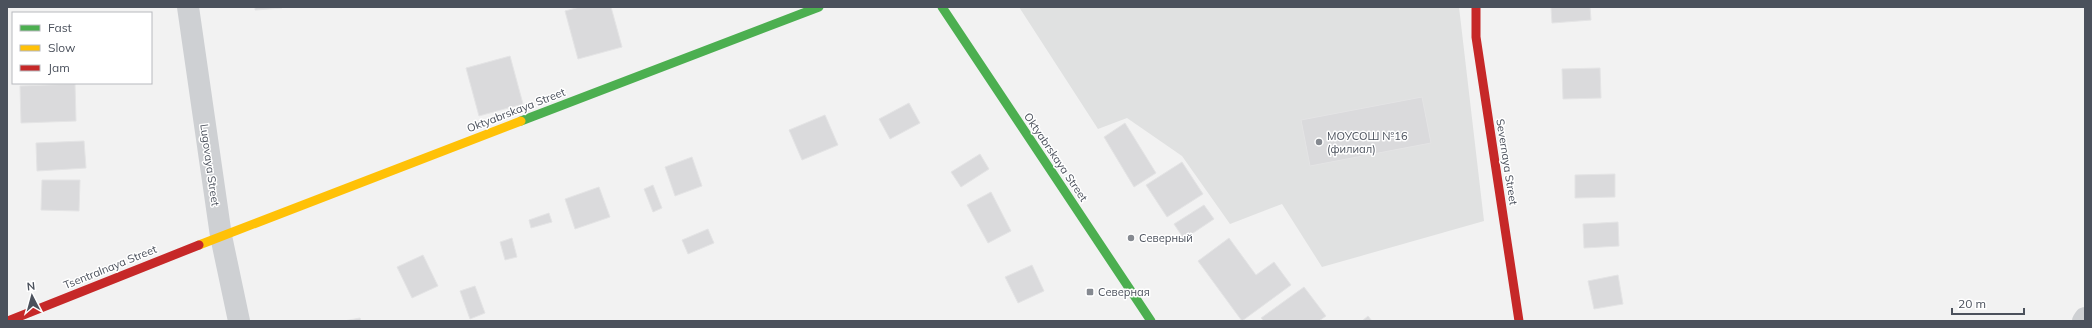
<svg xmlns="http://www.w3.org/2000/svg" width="2092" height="328" font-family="Mulish,sans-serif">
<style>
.education{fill:#e0e1e1}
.building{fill:#dadadc;stroke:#e4e4e5}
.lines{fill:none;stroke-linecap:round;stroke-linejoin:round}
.street{stroke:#ced0d3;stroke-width:22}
.fast{stroke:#4caf50;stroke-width:9}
.slow{stroke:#ffc107;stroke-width:9}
.jam{stroke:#c62828;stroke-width:9}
.poi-dot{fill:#858990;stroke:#fff;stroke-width:1.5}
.labels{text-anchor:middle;stroke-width:3;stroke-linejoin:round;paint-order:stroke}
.street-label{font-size:11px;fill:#4b515c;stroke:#fff}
.poi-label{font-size:11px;fill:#4b515c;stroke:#fff;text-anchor:start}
</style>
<rect width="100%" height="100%" fill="#f2f2f2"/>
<path class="education" d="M1019 7H1459L1484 221 1322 267 1282 204 1230 224 1182 156 1127 118 1098 129Z"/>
<path class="building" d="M255 7H282V8L255 10Z
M580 7H611L622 47 578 59 565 11Z
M1551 7H1590L1591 20 1552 23Z
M510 56 523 104 479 116 466 68Z
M1600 68 1601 98 1563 99 1562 69Z
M75 84 76 121 21 123 20 86Z
M1422 97 1431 143 1310 166 1301 120Z
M909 103 920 123 890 139 879 119Z
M825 115 838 145 802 160 789 130Z
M1125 123 1156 173 1134 187 1104 137Z
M84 141 86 168 37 171 36 143Z
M980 154 989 169 961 187 951 172Z
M692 157 702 186 675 196 665 167Z
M1182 162 1203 194 1167 217 1146 185Z
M1615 174V197L1575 198V175Z
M42 180H80L79 211 41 210Z
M653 185 662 208 653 212 644 189Z
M599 187 610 217 575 229 565 199Z
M991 192 1011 231 988 243 967 205Z
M1204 205 1214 219 1184 239 1174 224Z
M549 213 552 222 531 228 529 220Z
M1618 222 1619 246 1584 248 1583 224Z
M708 229 714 243 688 254 682 240Z
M512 238 517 257 505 260 500 242Z
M1229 238 1256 275 1274 262 1291 285 1242 321 1198 261Z
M423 255 438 286 412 298 397 267Z
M1032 265 1044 291 1018 303 1005 277Z
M1618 275 1623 304 1594 309 1588 281Z
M475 286 485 313 470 319 460 291Z
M1304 287 1326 316 1319 321H1264L1261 318Z
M1368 316 1372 321H1362Z
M360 318 361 321H344Z"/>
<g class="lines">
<path class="street" d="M188 7 221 236 239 321
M2083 321 2085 318"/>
<path class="fast" d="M942 7 1151 321
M521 121 819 7"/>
<path class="slow" d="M199 245 521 121"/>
<path class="jam" d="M1476 7V37L1519 321
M8 321 199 245"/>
</g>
<g class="poi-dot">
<circle cx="1319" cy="142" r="4"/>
<circle cx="1131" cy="238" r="4"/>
<rect x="1086" y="288" width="8" height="8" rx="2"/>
</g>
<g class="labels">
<g class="street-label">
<text transform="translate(516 110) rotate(-21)" y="4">Oktyabrskaya Street</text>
<text transform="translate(1056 157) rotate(56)" y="4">Oktyabrskaya Street</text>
<text transform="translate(1507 162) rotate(81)" y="4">Severnaya Street</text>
<text transform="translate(210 165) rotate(82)" y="4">Lugovaya Street</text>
<text transform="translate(110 267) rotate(-22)" y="4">Tsentralnaya Street</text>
</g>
<g class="poi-label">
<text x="1327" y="140">МОУСОШ №16<tspan x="1327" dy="13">(филиал)</tspan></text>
<text x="1139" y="242">Северный</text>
<text x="1098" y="296">Северная</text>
</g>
</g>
<rect width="2092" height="328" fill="none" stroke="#4b515c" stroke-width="16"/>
<rect x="12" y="12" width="140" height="72" fill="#ffffff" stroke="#b7b9be"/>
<rect x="20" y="25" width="20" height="6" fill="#4caf50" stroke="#b7b9be"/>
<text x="48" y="32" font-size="12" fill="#4b515c">Fast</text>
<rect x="20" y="45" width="20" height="6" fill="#ffc107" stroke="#b7b9be"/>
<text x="48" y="52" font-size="12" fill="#4b515c">Slow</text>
<rect x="20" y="65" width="20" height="6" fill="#c62828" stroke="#b7b9be"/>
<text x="48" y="72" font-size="12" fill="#4b515c">Jam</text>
<g transform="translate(32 296) rotate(354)" stroke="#ffffff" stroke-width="3" paint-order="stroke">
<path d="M0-3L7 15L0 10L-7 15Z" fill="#4b515c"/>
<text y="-6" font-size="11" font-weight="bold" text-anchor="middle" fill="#4b515c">N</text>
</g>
<path d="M1952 308v6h72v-6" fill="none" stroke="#4b515c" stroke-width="2"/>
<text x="1958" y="308" font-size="12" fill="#4b515c" stroke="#ffffff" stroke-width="3" paint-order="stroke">20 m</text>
</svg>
